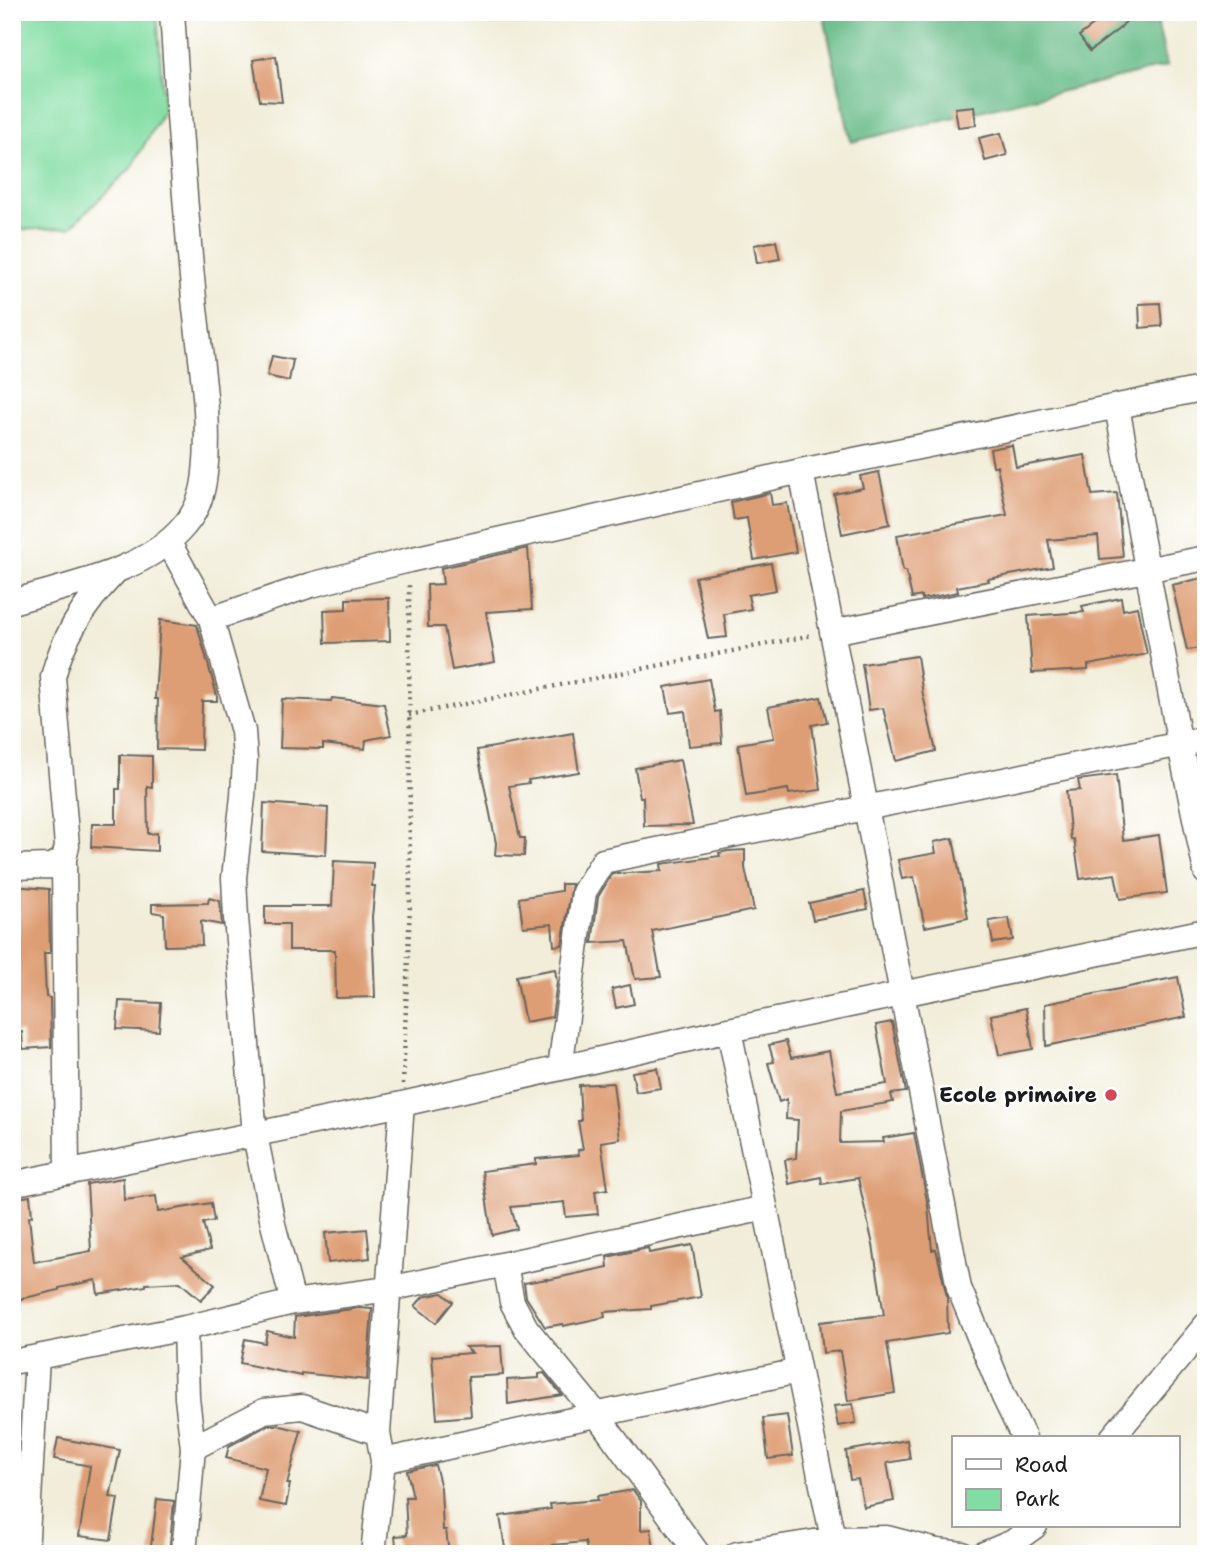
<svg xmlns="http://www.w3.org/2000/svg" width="1218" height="1566" font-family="'Shantell Sans',sans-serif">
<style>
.green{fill:#82dda3;stroke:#4f7c60;stroke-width:2}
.forest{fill:#69bc89;stroke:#426c52;stroke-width:2}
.building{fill:#de9e75}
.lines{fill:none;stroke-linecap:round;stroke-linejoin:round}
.minor-casing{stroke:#67655e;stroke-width:27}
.path{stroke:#67655e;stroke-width:4.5;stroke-dasharray:2 5;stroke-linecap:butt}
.minor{stroke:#fff;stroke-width:24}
.poi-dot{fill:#d1495b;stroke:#fff;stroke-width:2.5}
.labels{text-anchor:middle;stroke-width:5;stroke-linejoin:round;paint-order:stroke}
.poi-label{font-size:21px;font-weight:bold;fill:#1c1c1c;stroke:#fff;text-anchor:end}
</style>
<rect width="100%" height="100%" fill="#fff"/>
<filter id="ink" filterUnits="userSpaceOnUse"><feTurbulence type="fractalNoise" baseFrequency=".0143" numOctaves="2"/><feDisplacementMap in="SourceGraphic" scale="14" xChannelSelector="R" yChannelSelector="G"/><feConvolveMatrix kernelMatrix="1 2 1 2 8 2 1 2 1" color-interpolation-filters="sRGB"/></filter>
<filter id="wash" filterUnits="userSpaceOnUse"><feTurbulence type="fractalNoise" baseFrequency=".00686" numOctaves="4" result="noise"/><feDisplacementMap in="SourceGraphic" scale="28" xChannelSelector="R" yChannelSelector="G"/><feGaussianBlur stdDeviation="1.57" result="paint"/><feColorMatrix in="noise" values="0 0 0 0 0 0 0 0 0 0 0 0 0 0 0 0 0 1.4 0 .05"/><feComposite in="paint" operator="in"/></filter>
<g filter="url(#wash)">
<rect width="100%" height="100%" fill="#f1edd9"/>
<path class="green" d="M12 12H157L164 110 131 168 70 228 12 230Z"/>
<path class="forest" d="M823 12H1155L1167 66 851 142Z"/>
<g id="blocks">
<path class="building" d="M1111 12H1134L1120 28 1090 51 1079 36Z
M276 56 282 102 260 101 253 60Z
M974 106 976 125 958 127 955 108Z
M1001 133 1007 155 985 161 979 138Z
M776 241 780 259 757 263 754 245Z
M1160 303 1162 326 1140 328 1139 304Z
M272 356 293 360 289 381 267 376Z
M1012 445 1016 467 1085 455 1092 495 1117 493 1123 557 1100 559 1098 536 1048 540 1053 567 988 579 989 581 957 587 958 592 922 599V596L912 598 906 571H903L897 535 1007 515 997 466H993L990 449Z
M879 472 890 524 842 534 834 494 863 488 860 476Z
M770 493 772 505 787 503 796 552 754 560 747 518 734 520 731 502Z
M528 548 532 609 486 612 495 662 452 670 444 627H428L427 585 443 584 441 568Z
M771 563 776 590 748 595 751 609 724 614 727 637 708 639 695 577Z
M1206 577V647L1187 650 1172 585Z
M389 598 390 641 325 643 324 610 346 609V599Z
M1121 598 1123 610 1137 607 1147 654 1088 665V670L1032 673 1028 616 1084 612 1082 606Z
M160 620 197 625 217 696V701H202L201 750 157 749 158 699H155Z
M917 656 923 695 936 751 896 761 883 708 869 710 862 664Z
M709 679 715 712 720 711 722 743 689 746 685 711 670 713 665 687Z
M821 697 827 722 812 725 821 790 789 794 788 789 746 796 738 744 774 738 768 707Z
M332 698 384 704 391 735 366 740 365 749 323 744V749L280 748 282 699 331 701Z
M573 733 579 772 528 780 529 783 509 786 520 838H525L524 856 495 855 496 843 477 750Z
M120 755 152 756V787L147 786 148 834 157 833V851L91 847 92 824H116V789H120Z
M680 760 693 825 644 826 643 797H640L635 768Z
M1116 775 1123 840 1159 835 1167 893 1120 899 1115 874 1080 879 1074 839 1071 840 1066 791 1080 790 1078 780Z
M264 803 328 808 326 855 262 851Z
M953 838 968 918 925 927 914 877 902 879 898 860 936 853 934 842Z
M745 850V868L754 910 652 931 661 977 635 979 627 941 592 943 598 897 612 874 662 871 661 864 720 856 719 853 728 851Z
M334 861 373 863 372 886H375L372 917 375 997 336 998 335 950H289V924H265V906H332Z
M561 884H572L562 945 554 946 552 924 523 927 519 898 561 891Z
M12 886 49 889 50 953H44L46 997 50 998 51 1047 23 1049 22 1032 12 1031Z
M864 891 868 909 813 920 809 903Z
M209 898 220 901 222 925 201 921 202 945 165 946 164 914 152 912V904L208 903Z
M1009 918 1013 940 993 943 989 921Z
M555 969 557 982 552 1017 525 1022 516 976Z
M1178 977 1186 1017 1046 1046 1045 1004Z
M630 985 634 1004 616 1008 612 989Z
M119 1001 161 1003 159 1031 117 1029Z
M1026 1008 1033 1049 999 1055 991 1015Z
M892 1022 906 1092 891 1094 893 1102 841 1111 840 1143 884 1142 883 1138 914 1133 928 1206 932 1250 936 1249 947 1297 948 1333 887 1343 895 1393 848 1401 840 1351 823 1353 820 1322 884 1315 873 1245 858 1178 822 1184 821 1177 789 1184 785 1160 796 1158 798 1120 786 1119 787 1099 779 1102 768 1063 774 1062 769 1045 786 1041 791 1058 829 1051 837 1092 887 1084 876 1025Z
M657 1068 661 1088 636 1092 632 1072Z
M613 1083 620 1139 601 1142 608 1189 595 1191 598 1214 566 1217 564 1202 511 1207 517 1229 492 1235 482 1171 536 1164V1159L579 1155 578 1150 583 1149 578 1121H581L579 1085Z
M123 1178 124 1200 156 1196 158 1212 211 1203 214 1221 203 1223 210 1250 182 1257 215 1285 201 1300 180 1282 146 1284V1286L98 1294 96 1280 59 1288V1290L12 1301V1199L30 1196 32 1216 29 1217 34 1262 91 1251 87 1184Z
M367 1229 370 1258 328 1263 325 1233Z
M692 1245 701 1297 651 1306V1309L604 1312 605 1317 563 1326V1324L545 1327 526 1297 524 1283 547 1279V1280L608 1267 607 1257 648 1248 649 1253Z
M442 1293 453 1302 436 1323 415 1306 423 1297Z
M359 1308 372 1309 367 1380 301 1373V1376L240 1363 245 1339 265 1343 267 1331 294 1337 295 1317Z
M501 1346 503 1375 468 1377 471 1416 437 1419 432 1356 472 1353 465 1347Z
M544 1373 562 1395 508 1404 507 1380 539 1378V1374Z
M853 1404 856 1423 838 1426 834 1406Z
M787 1415 793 1456 768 1459 763 1418Z
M268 1425H277L301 1431 287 1484H290L286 1506 259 1501 266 1468 226 1458 229 1446Z
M58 1438 120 1450 110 1497 118 1498 111 1540 79 1536 90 1466 54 1459Z
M907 1440 910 1459 887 1463 894 1501 864 1507 858 1479 850 1480 846 1451Z
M435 1465 441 1488 443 1530H446L449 1554H397L395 1536 407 1535 405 1497H413L407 1471Z
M633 1490 641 1501V1530L651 1529 654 1549 613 1554H588L585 1542 552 1545 553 1552 540 1554H506L500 1516 551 1509 550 1504 598 1500 597 1496Z
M157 1499 174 1501 169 1554H150Z"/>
</g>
</g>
<g filter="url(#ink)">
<use href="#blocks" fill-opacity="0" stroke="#67655e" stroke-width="2"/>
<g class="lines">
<g class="minor-casing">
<path id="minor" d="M1117 407 1180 745 1206 872
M801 471 959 1288 1004 1397 1024 1438
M169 543 211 619 243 731 245 760 243 796 234 878 236 918 255 1135 273 1224 293 1302
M12 602C68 585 146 572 184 526 198 510 203 493 205 473 212 413 198 347 193 288 184 196 178 104 172 12
M211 619 311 585 409 560 801 471 1206 388
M832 632 1206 558
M64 859 67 1173
M12 867 52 866 64 859 67 846 53 677C63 636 85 603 114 573
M729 1030 833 1539
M560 1068 584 892 603 861 1206 739
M12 1184 402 1104 729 1030 1206 931
M505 1264 512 1302 526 1328 597 1415 698 1554
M12 1362 185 1328 293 1302 389 1289 765 1208
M1112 1438 1206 1325
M193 1448 264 1411 302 1407 378 1433
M383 1461 798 1371
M26 1554 37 1357
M184 1554 193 1448 187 1398 185 1328
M373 1554 383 1461 378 1433 402 1104
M737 1554 833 1539 887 1538 937 1551 962 1554
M984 1554 1013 1542 1035 1526"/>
</g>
<path class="path" d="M409 715 813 635
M403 1084 410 904 409 581"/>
<use href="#minor" class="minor"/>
</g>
</g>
<circle class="poi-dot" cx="1111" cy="1095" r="7"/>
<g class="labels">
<g class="poi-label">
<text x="1097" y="1102">Ecole primaire</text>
</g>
</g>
<rect width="1218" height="1566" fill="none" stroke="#fff" stroke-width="42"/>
<rect x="952" y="1436" width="228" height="91" fill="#ffffff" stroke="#a4a4a4" stroke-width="2"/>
<rect x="966" y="1459" width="35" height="10" fill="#ffffff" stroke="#a4a4a4" stroke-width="2"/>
<text x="1015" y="1472" font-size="21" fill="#1c1c1c">Road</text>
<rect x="966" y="1489" width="35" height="21" fill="#82dda3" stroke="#a4a4a4" stroke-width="2"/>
<text x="1015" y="1506" font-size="21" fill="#1c1c1c">Park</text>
</svg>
